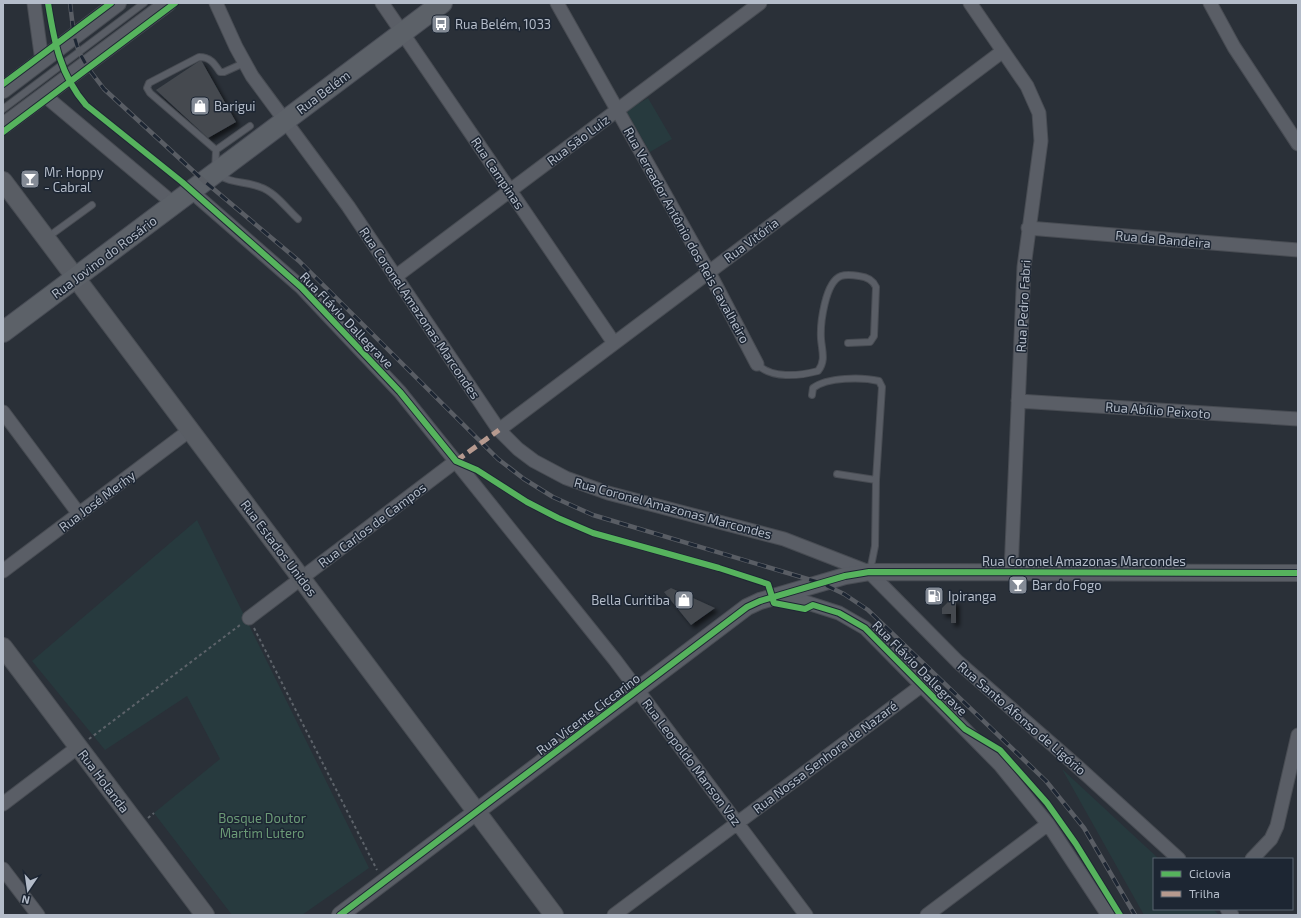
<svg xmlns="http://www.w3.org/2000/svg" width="1301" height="918" font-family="'Exo 2',sans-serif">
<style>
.green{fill:#273a3e}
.building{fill:#444950;filter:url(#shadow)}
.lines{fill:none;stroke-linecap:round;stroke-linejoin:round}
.service-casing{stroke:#484c53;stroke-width:8}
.minor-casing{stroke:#484c53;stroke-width:15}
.tertiary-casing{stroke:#484c53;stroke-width:18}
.secondary-casing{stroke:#484c53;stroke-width:20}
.primary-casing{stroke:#484c55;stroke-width:22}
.path{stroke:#5d636a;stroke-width:2;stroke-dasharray:3 3;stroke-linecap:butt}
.service{stroke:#5a5e66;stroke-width:6}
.minor{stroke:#5a5e66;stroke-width:13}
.tertiary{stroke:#5a5e66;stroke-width:16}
.secondary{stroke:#595d64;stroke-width:18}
.primary{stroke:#5c6168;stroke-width:20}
.rail-casing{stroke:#595d64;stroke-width:4.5}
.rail{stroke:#1d2633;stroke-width:3;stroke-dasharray:9;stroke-linecap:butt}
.quiet{stroke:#b69a8f;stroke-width:5;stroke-dasharray:10 5;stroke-linecap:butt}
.cycleway-casing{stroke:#1d2633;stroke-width:8}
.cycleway{stroke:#56b35d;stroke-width:6}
.labels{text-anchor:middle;stroke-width:3;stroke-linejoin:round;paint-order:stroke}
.poi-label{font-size:13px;fill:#b4bcc9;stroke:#1d2633;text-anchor:start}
.street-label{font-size:13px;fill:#b4bcc9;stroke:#1d2633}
.park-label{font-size:13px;fill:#6b9a76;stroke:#1d2633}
</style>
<defs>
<filter id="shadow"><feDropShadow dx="3.5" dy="3.5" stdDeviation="2" flood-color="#0009"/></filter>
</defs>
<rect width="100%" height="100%" fill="#2a3038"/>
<path class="green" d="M648 98 672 139 650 152 626 111Z
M197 520 369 868 302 915H232L154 813 220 759 187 696 105 750 32 661Z
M1062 769 1159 859H1154V909H1213L1219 915H1144Z"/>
<path class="building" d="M201 60 236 122 208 138 156 90Z
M671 588 715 608 691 625 664 592Z
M949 601H956V623H951V614H942V608Z"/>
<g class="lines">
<g class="service-casing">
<path id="service" d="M3 109 144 3
M216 150 150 93 147 88 149 83 199 57C210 57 214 63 220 72H224L244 63
M216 150 215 173C234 185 241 180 260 187 275 192 286 208 298 219
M216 150 250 126
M48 237 92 205
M757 364C771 379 799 376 818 371 826 361 822 351 821 339 820 324 825 282 841 276 847 274 853 275 859 276 868 277 873 280 876 287L874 336 870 342 848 343
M812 395 813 388C827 377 862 377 879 381L882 387 876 480
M837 474 876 480 875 546 870 571"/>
</g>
<g class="minor-casing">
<path id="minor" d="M34 3 42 61
M216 3 236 47 252 76 348 206 499 430 518 449 534 461 566 478 608 493 784 539 869 572 958 662 1079 768 1179 859
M382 3 614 343
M557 3 712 278 757 364
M970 3 1027 86 1039 113 1041 141 1024 267 1011 572
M1210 3 1234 47 1298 144
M44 95 174 204
M191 191 301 287 400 392 615 660 806 915
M1028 228 1298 250
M395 277 760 3
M1018 401 1298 419
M3 412 79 514
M499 430 1003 51
M3 571 190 430
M780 594 839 613 865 628 1000 765 1048 824 1108 915
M249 618 456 461
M3 804 78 747
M1252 859 1271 839 1277 826 1298 735
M3 869 38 915
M1227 909 1232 915
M614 915 921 686
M927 915 1048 824"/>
</g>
<g class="tertiary-casing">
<path id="tertiary" d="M3 90 118 3
M3 126 168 3
M340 915 747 607 760 601 845 576 869 572 1298 573"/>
</g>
<g class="secondary-casing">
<path id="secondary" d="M3 181 554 915
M3 647 205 915"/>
</g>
<g class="primary-casing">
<path id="primary" d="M3 332 442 3"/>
</g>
<path class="path" d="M254 628 377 870
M89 739 240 625
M148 818 154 813"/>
<use href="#service" class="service"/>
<use href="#minor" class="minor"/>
<use href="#tertiary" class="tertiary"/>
<use href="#secondary" class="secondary"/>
<use href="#primary" class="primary"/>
<g class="rail-casing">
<path id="rail" d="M70 3 74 36 79 52 88 68 104 89 204 181 299 261 498 459 524 479 553 497 593 515 821 583 844 594 868 610 1046 781 1084 828 1135 915"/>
</g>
<use href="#rail" class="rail"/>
<path class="quiet" d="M456 461 499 430"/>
<g class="cycleway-casing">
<path id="cycleway" d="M48 3C54 41 60 75 86 105L182 182 301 287 400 392 456 461 477 470 527 502 558 518 593 533 719 568 768 584 774 603 805 609 813 605 839 613 865 628 965 729 1000 750 1047 803 1076 844 1120 915
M3 84 111 3
M3 132 175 3
M340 915 747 607 760 601 845 576 869 572 1298 573"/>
</g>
<use href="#cycleway" class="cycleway"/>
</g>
<defs>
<g id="bus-square" transform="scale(1)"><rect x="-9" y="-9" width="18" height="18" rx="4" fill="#848b96" stroke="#1d2633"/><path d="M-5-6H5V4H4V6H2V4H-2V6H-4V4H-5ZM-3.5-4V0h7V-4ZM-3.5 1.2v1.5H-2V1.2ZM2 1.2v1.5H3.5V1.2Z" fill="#fff"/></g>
<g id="shop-square" transform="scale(1)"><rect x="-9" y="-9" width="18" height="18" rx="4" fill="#848b96" stroke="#1d2633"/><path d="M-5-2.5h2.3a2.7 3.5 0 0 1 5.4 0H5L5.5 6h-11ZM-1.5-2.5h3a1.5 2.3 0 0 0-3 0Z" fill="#fff"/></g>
<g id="bar-square" transform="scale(1)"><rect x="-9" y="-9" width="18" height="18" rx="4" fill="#848b96" stroke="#1d2633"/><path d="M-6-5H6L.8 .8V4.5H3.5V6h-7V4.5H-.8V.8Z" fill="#fff"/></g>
<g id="fuel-square" transform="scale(1)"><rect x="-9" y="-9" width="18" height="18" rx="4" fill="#848b96" stroke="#1d2633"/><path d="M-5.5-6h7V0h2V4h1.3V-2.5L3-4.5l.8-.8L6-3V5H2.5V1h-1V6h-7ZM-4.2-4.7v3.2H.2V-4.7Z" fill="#fff"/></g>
</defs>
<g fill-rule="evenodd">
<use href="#bus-square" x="441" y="24"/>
<use href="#shop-square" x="200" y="106"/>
<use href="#bar-square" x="30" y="179"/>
<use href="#bar-square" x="1018" y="585"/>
<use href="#fuel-square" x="934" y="596"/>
<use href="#shop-square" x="684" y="600"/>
</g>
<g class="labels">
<g class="poi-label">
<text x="455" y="29">Rua Belém, 1033</text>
<text x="214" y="111">Barigui</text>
<text x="44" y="177">Mr. Hoppy<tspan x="44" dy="15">- Cabral</tspan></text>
<text x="1032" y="590">Bar do Fogo</text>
<text x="948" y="601">Ipiranga</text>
<text x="670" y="605" text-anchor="end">Bella Curitiba</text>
</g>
<g class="street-label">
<text transform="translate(323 92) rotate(-37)" y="5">Rua Belém</text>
<text transform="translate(578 140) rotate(-37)" y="5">Rua São Luiz</text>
<text transform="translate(498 173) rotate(56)" y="5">Rua Campinas</text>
<text transform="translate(687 235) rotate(61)" y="5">Rua Vereador Antônio dos Reis Cavalheiro</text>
<text transform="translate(1163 239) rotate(5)" y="5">Rua da Bandeira</text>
<text transform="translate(751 240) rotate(-37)" y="5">Rua Vitória</text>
<text transform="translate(104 257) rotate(-37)" y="5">Rua Jovino do Rosário</text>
<text transform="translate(1023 306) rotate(-87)" y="5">Rua Pedro Fabri</text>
<text transform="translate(420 313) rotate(56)" y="5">Rua Coronel Amazonas Marcondes</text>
<text transform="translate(347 320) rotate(46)" y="5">Rua Flávio Dallegrave</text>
<text transform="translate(1158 410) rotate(4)" y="5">Rua Abílio Peixoto</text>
<text transform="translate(97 501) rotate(-37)" y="5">Rua José Merhy</text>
<text transform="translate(673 508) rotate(15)" y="5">Rua Coronel Amazonas Marcondes</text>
<text transform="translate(372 525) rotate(-37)" y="5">Rua Carlos de Campos</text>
<text transform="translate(279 548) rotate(53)" y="5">Rua Estados Unidos</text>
<text x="1084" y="566">Rua Coronel Amazonas Marcondes</text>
<text transform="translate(920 668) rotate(45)" y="5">Rua Flávio Dallegrave</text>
<text transform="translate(588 714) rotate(-37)" y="5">Rua Vicente Ciccarino</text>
<text transform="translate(1022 718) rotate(41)" y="5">Rua Santo Afonso de Ligório</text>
<text transform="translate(825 757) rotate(-37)" y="5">Rua Nossa Senhora de Nazaré</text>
<text transform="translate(692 762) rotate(53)" y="5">Rua Leopoldo Manson Vaz</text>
<text transform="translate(104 781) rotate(53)" y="5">Rua Holanda</text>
</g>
<g class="park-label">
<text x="262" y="823">Bosque Doutor<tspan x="262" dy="15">Martim Lutero</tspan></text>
</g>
</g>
<rect width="1301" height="918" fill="none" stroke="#b4bcc9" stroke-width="8"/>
<rect x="1153" y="858" width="140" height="52" fill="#1d2633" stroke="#59626f"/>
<rect x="1161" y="871" width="20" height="6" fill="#56b35d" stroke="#59626f"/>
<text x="1189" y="878" font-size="12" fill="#b4bcc9">Ciclovia</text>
<rect x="1161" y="891" width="20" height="6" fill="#b69a8f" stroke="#59626f"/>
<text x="1189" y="898" font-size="12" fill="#b4bcc9">Trilha</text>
<g transform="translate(28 890) rotate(193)" stroke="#1d2633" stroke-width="3" paint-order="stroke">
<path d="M0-3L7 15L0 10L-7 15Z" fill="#b4bcc9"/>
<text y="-6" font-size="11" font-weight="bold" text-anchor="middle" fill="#b4bcc9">N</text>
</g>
</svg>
